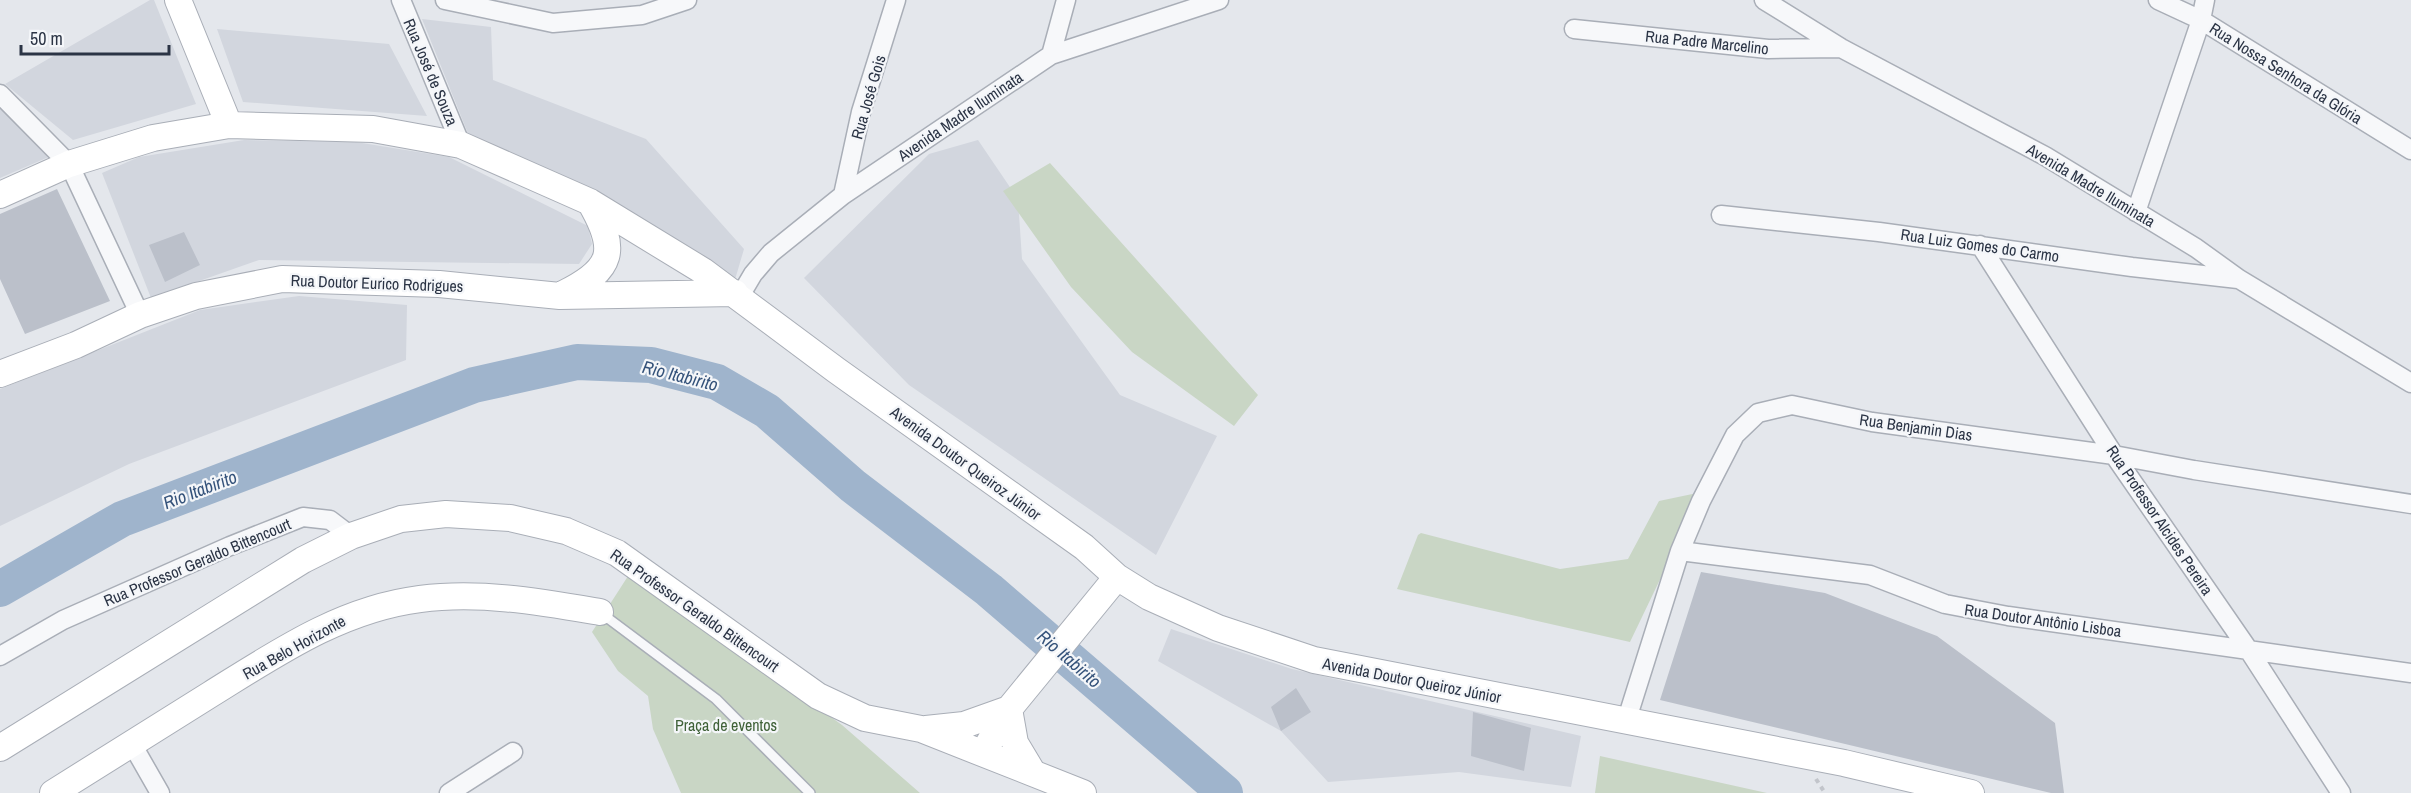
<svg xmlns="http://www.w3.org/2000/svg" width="2411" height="793" font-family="'Archivo Narrow',sans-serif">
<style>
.built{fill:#d2d6de}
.green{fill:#c9d6c5}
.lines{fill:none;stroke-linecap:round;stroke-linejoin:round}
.river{stroke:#9fb4cc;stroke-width:36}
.building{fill:#bbc0ca}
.lane-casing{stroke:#a9aeb7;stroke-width:12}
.street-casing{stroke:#a9aeb7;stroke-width:21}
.secondary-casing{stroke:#a9aeb7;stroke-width:28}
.path{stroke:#c2c5cb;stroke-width:4;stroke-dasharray:4.5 4.5;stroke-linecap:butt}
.lane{stroke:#f7f8fa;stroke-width:9}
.street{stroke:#f7f8fa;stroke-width:18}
.secondary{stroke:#fff;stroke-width:26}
.labels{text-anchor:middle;stroke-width:4.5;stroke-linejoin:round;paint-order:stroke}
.street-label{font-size:16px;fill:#2b3445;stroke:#f4f6f9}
.park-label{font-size:16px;fill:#3f6138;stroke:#f4f6f9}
.water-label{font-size:18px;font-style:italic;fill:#34527a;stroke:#f4f6f9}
</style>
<rect width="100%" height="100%" fill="#e4e7ec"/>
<path class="built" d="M150 0H154L196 104 73 140 5 84Z
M422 19 491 27 493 80 646 139 744 249 734 283 469 136Z
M217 29 389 44 427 116 243 102Z
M0 107 58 153 0 178Z
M244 140 356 142 449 157 588 226 592 244 579 264 259 260 151 298 102 173 139 157Z
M978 140 1018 199 1022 259 1120 395 1217 436 1156 555 909 385 804 278 929 154Z
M299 296 407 305 406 360 129 464 0 526V389L200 310Z
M1171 629 1292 669 1581 736 1571 787 1459 772 1328 782 1281 731 1158 661Z"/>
<path class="green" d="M1050 163 1258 395 1234 426 1132 352 1071 287 1003 191Z
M1702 492 1630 642 1397 589 1418 535 1421 533 1560 569 1628 559 1659 501Z
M630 573 842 725 920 793H681L653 729 648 696 618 671 592 632Z
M1600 756 1767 793H1595Z"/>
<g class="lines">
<path class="river" d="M0 589 122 519 474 385 577 362 651 365 717 382 767 411 853 486 989 590 1225 793"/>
</g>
<path class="building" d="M57 189 110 301 25 334 0 279V214Z
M184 232 200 265 165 282 149 245Z
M1701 572 1825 593 1937 636 2055 723 2064 793H2051L1660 700Z
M1296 688 1311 712 1281 731 1271 707Z
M1473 712 1531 728 1524 771 1471 756Z"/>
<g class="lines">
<g class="lane-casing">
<path id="lane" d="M601 613 716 699 810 793"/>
</g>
<g class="street-casing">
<path id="street" d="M401 0 461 145
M445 0 553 23 642 15 687 0
M1764 0 1841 48 2045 156 2196 248 2239 279 2411 383
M2158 0 2201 20 2411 150
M1574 29 1768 49 1841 48
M1051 55 1066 0
M0 94 69 164 140 315
M843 195 861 112 896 0
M2136 212 2201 20 2205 0
M1721 215 1879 232 2132 267 2238 279
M1980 245 2114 455 2248 649 2341 793
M740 296 753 274 771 253 843 195 1051 55 1219 0
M1680 551 1870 575 1945 604 2008 616 2411 673
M0 656 63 620 230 546 303 517 330 520 351 536
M1626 722 1680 551 1701 501 1735 435 1758 413 1792 405 1872 422 2114 455 2194 470 2411 504
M132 744 160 793
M449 793 513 752"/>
</g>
<g class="secondary-casing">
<path id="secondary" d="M178 0 229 125
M0 195 69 164 153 138 229 125 373 129 461 145 590 202 703 271 836 370 1084 547 1117 577 1149 597 1218 628 1314 660 1844 763 1971 793
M563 294C614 269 618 250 590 202
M0 374 76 345 140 315 196 296 282 279 439 284 560 296 735 293
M926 729 964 725 1009 709 1015 743 1033 773
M0 748 303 560 351 536 401 519 446 514 510 518 566 531 617 553 818 696 865 718 921 729 1083 793
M983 753 1009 709 1117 577
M53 793C106 760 159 727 211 694 277 653 341 609 420 599 480 591 541 602 600 612"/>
</g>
<path class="path" d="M1816 779 1825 793"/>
<use href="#lane" class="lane"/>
<use href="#street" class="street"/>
<use href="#secondary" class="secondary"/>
</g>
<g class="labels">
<g class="street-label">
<text transform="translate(1707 42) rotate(6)" y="6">Rua Padre Marcelino</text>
<text transform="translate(431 72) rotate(67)" y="6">Rua José de Souza</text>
<text transform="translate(2286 73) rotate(32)" y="6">Rua Nossa Senhora da Glória</text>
<text transform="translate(868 97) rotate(-74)" y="6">Rua José Gois</text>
<text transform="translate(960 116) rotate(-34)" y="6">Avenida Madre Iluminata</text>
<text transform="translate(2091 185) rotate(31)" y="6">Avenida Madre Iluminata</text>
<text transform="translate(1980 245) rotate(8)" y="6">Rua Luiz Gomes do Carmo</text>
<text transform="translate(377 283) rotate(2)" y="6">Rua Doutor Eurico Rodrigues</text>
<text transform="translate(1916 427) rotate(8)" y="6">Rua Benjamin Dias</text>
<text transform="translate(966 463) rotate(36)" y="6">Avenida Doutor Queiroz Júnior</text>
<text transform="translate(2160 520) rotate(56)" y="6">Rua Professor Alcides Pereira</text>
<text transform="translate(197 562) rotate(-23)" y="6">Rua Professor Geraldo Bittencourt</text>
<text transform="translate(695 610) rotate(35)" y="6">Rua Professor Geraldo Bittencourt</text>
<text transform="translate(2043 620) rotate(8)" y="6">Rua Doutor Antônio Lisboa</text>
<text transform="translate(294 647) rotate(-29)" y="6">Rua Belo Horizonte</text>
<text transform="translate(1412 680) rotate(11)" y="6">Avenida Doutor Queiroz Júnior</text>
</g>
<g class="park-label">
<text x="726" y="731">Praça de eventos</text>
</g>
<g class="water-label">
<text transform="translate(680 376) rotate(14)" y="6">Rio Itabirito</text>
<text transform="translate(200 490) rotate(-21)" y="6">Rio Itabirito</text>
<text transform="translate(1069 659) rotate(41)" y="6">Rio Itabirito</text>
</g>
</g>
<path d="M21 45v9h148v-9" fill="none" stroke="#2b3445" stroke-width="3"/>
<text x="30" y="45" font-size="18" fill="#2b3445" stroke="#f4f6f9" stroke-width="4.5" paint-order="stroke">50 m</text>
</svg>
